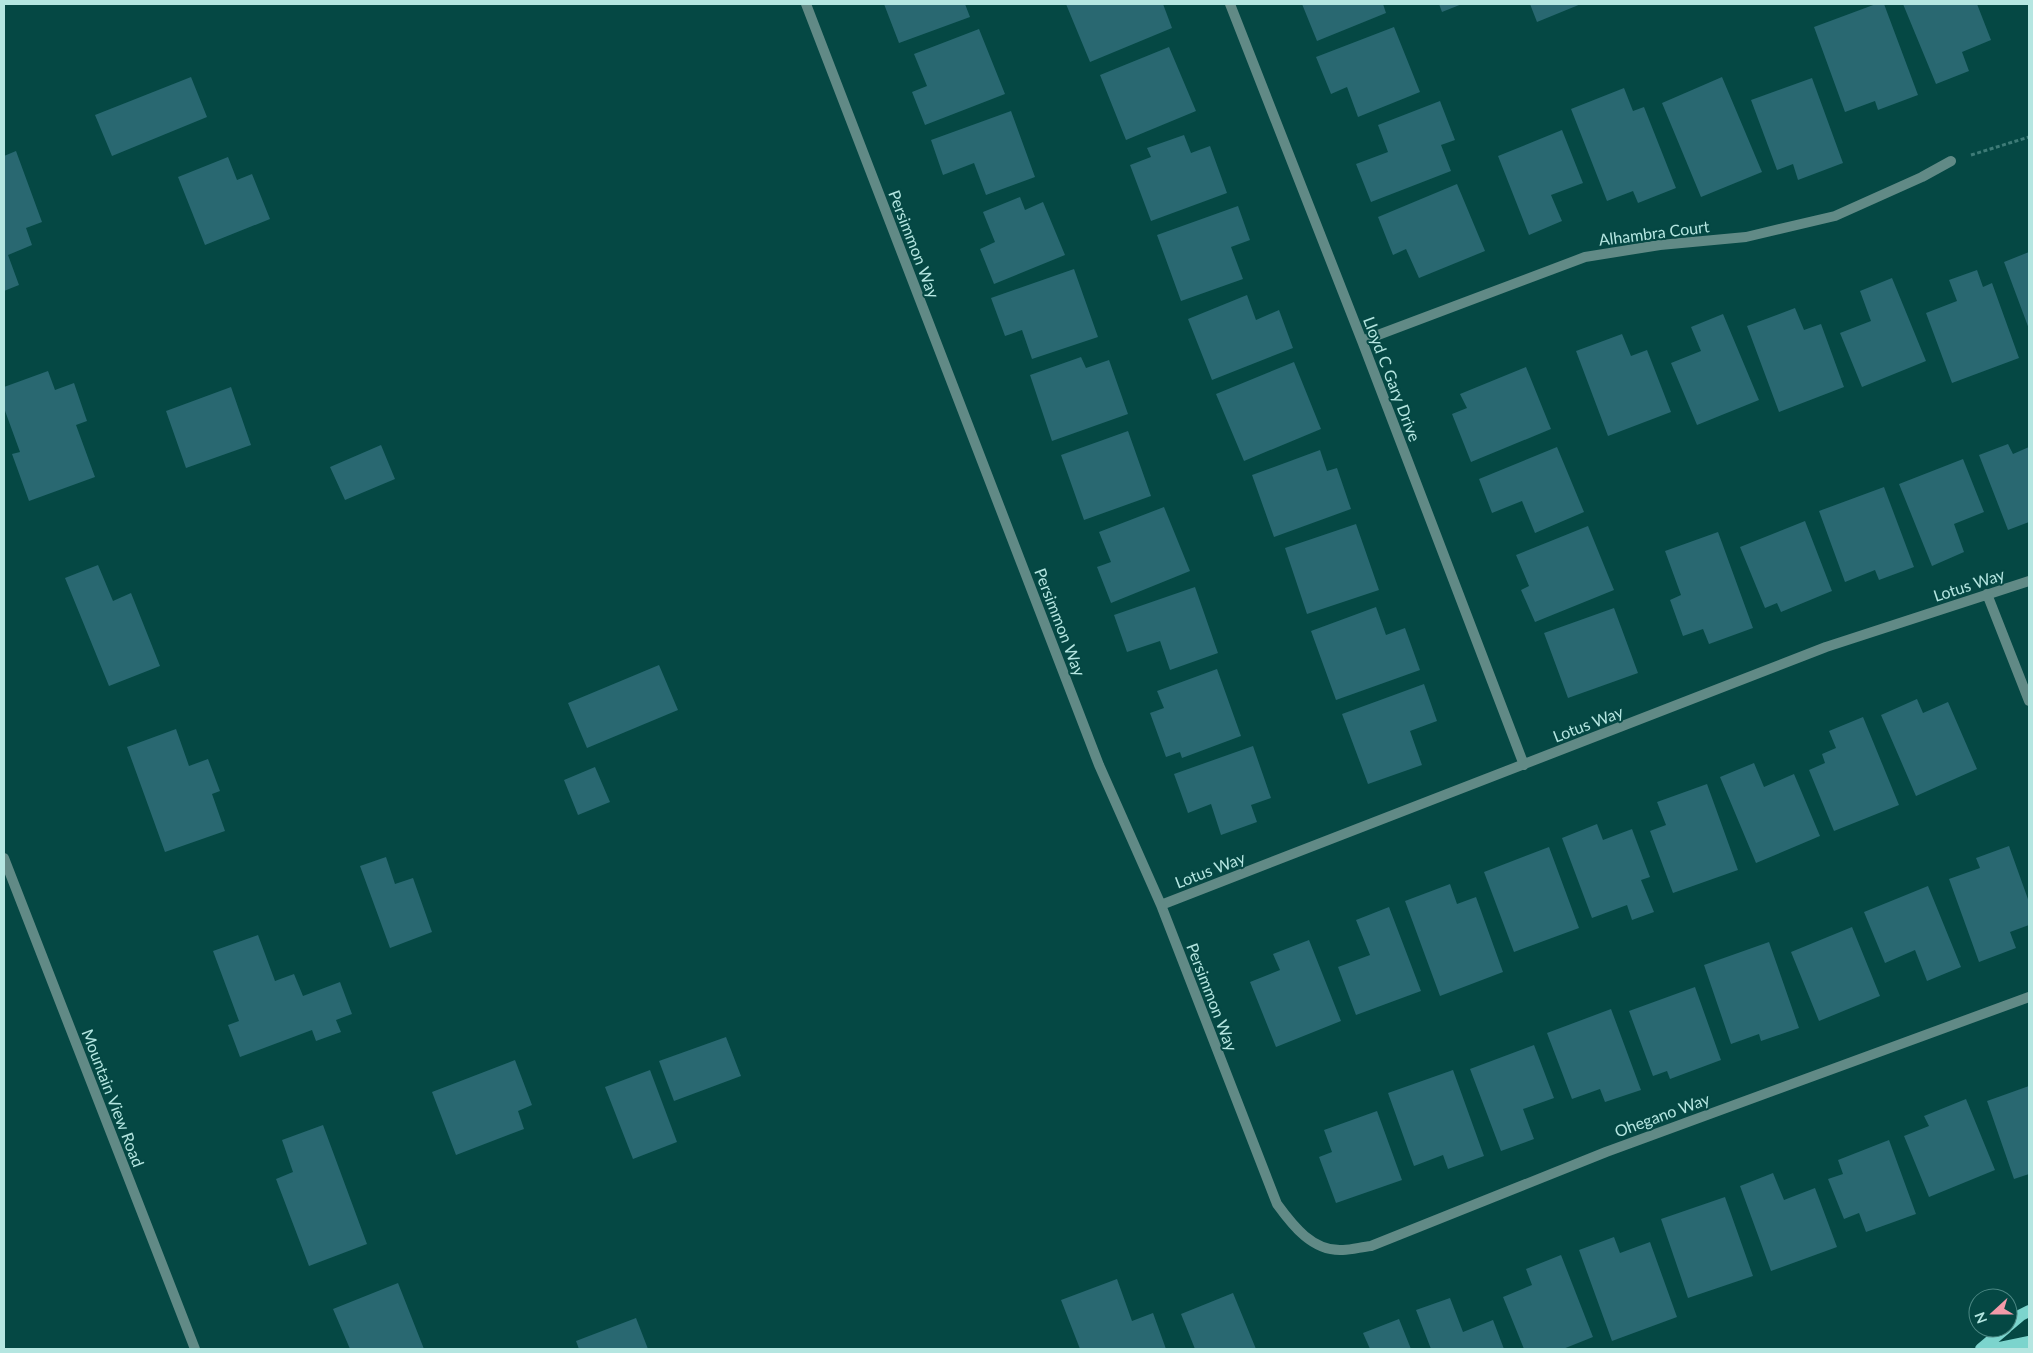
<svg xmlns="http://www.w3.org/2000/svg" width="2033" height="1353" font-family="Lato,sans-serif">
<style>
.building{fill:#296871}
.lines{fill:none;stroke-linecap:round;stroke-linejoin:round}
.path{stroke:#3e7b77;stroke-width:3;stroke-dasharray:4 2.5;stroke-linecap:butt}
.minor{stroke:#618a86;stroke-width:10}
.primary{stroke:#7cd4cd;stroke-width:12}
.labels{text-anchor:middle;stroke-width:4;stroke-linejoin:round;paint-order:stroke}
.street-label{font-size:16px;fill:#b5e6e1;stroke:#054844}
</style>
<rect width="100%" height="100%" fill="#054844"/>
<path class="building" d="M884 4H965L970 17 899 43Z
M1066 4H1163L1172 28 1090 62Z
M1302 4H1383L1386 13 1317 41Z
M1439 4H1462L1442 12Z
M1530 4H1581L1537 22Z
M1876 4H1884L1918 95 1878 110 1875 101 1845 112 1814 27Z
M1903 4H1977L1991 40 1962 52 1969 71 1936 84Z
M1394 27 1420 92 1358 117 1347 87 1331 94 1316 57Z
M979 29 1005 94 925 125 912 92 927 86 914 54Z
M1169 47 1196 111 1126 140 1100 75Z
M191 77 207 117 112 156 95 115Z
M1722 77 1762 172 1701 197 1662 103Z
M1812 78 1843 163 1798 180 1793 164 1777 170 1751 100Z
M1624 88 1633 111 1644 107 1676 188 1638 203 1633 191 1607 201 1571 109Z
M1440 101 1455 140 1441 145 1451 171 1371 202 1356 164 1388 152 1378 125Z
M1011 111 1035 177 986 195 974 163 943 175 931 140Z
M1562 130 1583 183 1551 195 1562 221 1529 235 1498 156Z
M1184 135 1191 153 1210 146 1227 193 1151 221 1130 165 1151 157 1147 148Z
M16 151 42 222 26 228 32 245 8 255 19 285 4 291V156Z
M228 157 237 180 252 174 270 219 205 245 178 177Z
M1457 184 1485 251 1419 278 1406 249 1393 255 1378 217Z
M1020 197 1025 210 1043 202 1065 255 994 284 980 249 995 242 983 212Z
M1238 206 1250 240 1231 247 1243 279 1181 301 1157 235Z
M2029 252V329L2004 262Z
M1074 269 1098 337 1032 359 1022 330 1005 336 991 298Z
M1977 270 1983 287 1992 283 2019 358 1952 383 1926 313 1957 301 1949 280Z
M1892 278 1926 361 1862 387 1840 333 1871 321 1860 291Z
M1247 295 1256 320 1279 310 1293 348 1212 380 1188 319Z
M1795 308 1804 330 1821 324 1844 387 1779 412 1747 326Z
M1723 314 1759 400 1697 425 1671 363 1701 351 1691 327Z
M1622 334 1631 356 1647 350 1671 412 1608 436 1576 351Z
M1081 357 1086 368 1109 360 1128 414 1052 441 1030 375Z
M1294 362 1321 429 1244 461 1216 394Z
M1526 367 1551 429 1471 462 1452 414 1467 408 1460 394Z
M48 371 55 390 74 383 87 421 76 425 95 477 29 501 12 454 20 452 4 408V387Z
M231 387 251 445 186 468 166 411Z
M1128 431 1151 496 1084 520 1061 455Z
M2008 444 2013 454 2029 447V522L2008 530 1979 455Z
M381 445 395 479 345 500 330 467Z
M1557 447 1584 512 1535 533 1522 501 1492 513 1479 479Z
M1320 450 1327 471 1337 468 1351 509 1274 537 1252 475Z
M1963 459 1984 512 1954 524 1964 552 1932 566 1899 484Z
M1884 487 1914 567 1879 580 1875 570 1845 582 1819 511Z
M1164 507 1190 571 1111 603 1097 567 1111 562 1099 532Z
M1805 521 1832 591 1781 612 1777 603 1765 608 1740 547Z
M1356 524 1379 590 1307 614 1285 548Z
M1588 526 1614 590 1535 622 1521 590 1529 586 1516 555Z
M1718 532 1753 628 1709 644 1703 629 1683 636 1670 600 1681 595 1665 551Z
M98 565 113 601 131 593 160 666 109 686 65 578Z
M1195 587 1218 653 1170 670 1160 641 1127 652 1114 615Z
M1376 607 1386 635 1405 628 1420 670 1336 700 1311 631Z
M1614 608 1638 673 1568 698 1544 633Z
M659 665 678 710 587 748 568 703Z
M1217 669 1241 736 1182 758 1180 752 1166 757 1150 713 1164 708 1157 691Z
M1424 684 1437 721 1410 731 1422 765 1368 784 1342 714Z
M1917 699 1923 713 1948 702 1977 769 1916 796 1881 715Z
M1863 717 1899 805 1834 831 1809 770 1825 763 1822 754 1836 748 1829 731Z
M176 729 189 766 208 759 220 791 212 794 225 831 165 852 127 747Z
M1253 746 1271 798 1251 805 1257 822 1221 835 1211 804 1188 813 1174 774Z
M1754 763 1764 787 1794 774 1820 836 1756 863 1720 777Z
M595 767 610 802 578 815 564 780Z
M1707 784 1738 870 1673 893 1650 831 1666 825 1657 802Z
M1597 824 1603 840 1632 829 1650 877 1641 880 1654 912 1632 920 1627 905 1592 918 1562 838Z
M2009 846 2029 902V925L2010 932 2016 948 1979 962 1949 879 1980 868 1976 858Z
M1549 847 1579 928 1514 952 1484 872Z
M386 857 395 884 413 878 432 932 390 948 360 866Z
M1450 884 1457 904 1476 897 1503 972 1440 996 1405 901Z
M1928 886 1961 967 1927 981 1915 950 1885 963 1864 912Z
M1389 907 1421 991 1356 1015 1338 967 1370 955 1356 920Z
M1852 927 1880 996 1819 1021 1791 952Z
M258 935 275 981 294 974 303 996 340 982 352 1014 336 1020 341 1032 316 1041 312 1030 240 1057 228 1025 239 1021 213 951Z
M1309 940 1341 1021 1276 1047 1250 982 1280 970 1273 954Z
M1769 942 1799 1028 1761 1041 1759 1034 1731 1044 1704 965Z
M1695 987 1721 1060 1670 1079 1667 1071 1653 1076 1629 1011Z
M1611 1009 1641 1090 1605 1102 1600 1089 1572 1099 1547 1033Z
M726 1037 741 1076 674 1101 659 1061Z
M1534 1045 1554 1098 1523 1109 1534 1139 1501 1151 1470 1069Z
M515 1060 532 1105 518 1111 524 1129 456 1155 432 1092Z
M650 1070 677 1142 633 1159 605 1087Z
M1453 1070 1484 1156 1448 1169 1443 1155 1414 1166 1388 1093Z
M2029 1086V1174L2014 1179 1987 1101Z
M1966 1099 1995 1170 1929 1197 1904 1136 1929 1126 1924 1116Z
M1377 1111 1402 1180 1336 1203 1319 1157 1332 1152 1324 1130Z
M323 1125 367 1244 309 1266 276 1179 293 1172 282 1140Z
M1889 1140 1916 1214 1866 1232 1859 1213 1844 1219 1828 1179 1843 1174 1838 1160Z
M1773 1173 1784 1200 1815 1188 1837 1247 1771 1271 1740 1186Z
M1725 1197 1753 1276 1688 1298 1661 1219Z
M1614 1237 1620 1253 1650 1242 1677 1317 1612 1341 1579 1250Z
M1561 1255 1593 1337 1563 1349H1524L1503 1297 1532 1285 1526 1269Z
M1117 1279 1132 1321 1153 1313 1166 1349H1080L1061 1300Z
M398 1283 424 1349H350L333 1309Z
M1233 1293 1256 1349H1195L1181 1314Z
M1450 1298 1463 1332 1493 1320 1504 1349H1431L1416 1310Z
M636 1318 648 1349H579L576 1341Z
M1399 1319 1411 1349H1370L1363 1333Z"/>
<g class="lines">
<path class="path" d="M1971 155 2029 137"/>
<path class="minor" d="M806 4 1099 765 1161 905 1277 1204C1293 1226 1313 1252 1343 1250 1352 1250 1361 1247 1371 1246L1606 1152 2029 997
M1230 4 1362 341 1524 765
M1362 341 1585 257 1660 245 1746 237 1835 216 1922 177 1951 161
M1987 594 2029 701
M4 858 195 1349
M1161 905 1826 647 2029 581"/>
<path class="primary" d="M2008 1326 2021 1315 2029 1311
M1981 1349 2006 1328
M1995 1349 2029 1342"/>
</g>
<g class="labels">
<g class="street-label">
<text transform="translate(1654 233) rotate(-7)" y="6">Alhambra Court</text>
<text transform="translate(914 244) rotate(69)" y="6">Persimmon Way</text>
<text transform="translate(1392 379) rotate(69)" y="6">Lloyd C Gary Drive</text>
<text transform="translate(1969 585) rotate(-18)" y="6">Lotus Way</text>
<text transform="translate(1060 622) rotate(69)" y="6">Persimmon Way</text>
<text transform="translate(1588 724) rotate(-21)" y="6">Lotus Way</text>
<text transform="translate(1210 870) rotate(-21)" y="6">Lotus Way</text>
<text transform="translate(1212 997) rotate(69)" y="6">Persimmon Way</text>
<text transform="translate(113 1098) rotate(69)" y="6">Mountain View Road</text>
<text transform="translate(1662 1115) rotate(-20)" y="6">Ohegano Way</text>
</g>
</g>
<rect width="2033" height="1353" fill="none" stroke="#b5e6e1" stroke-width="10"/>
<g transform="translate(1993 1313) rotate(249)"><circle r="24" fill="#054844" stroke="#4b8783"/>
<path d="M0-4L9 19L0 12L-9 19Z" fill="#f39aa9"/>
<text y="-8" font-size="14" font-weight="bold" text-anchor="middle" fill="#b5e6e1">N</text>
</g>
</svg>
